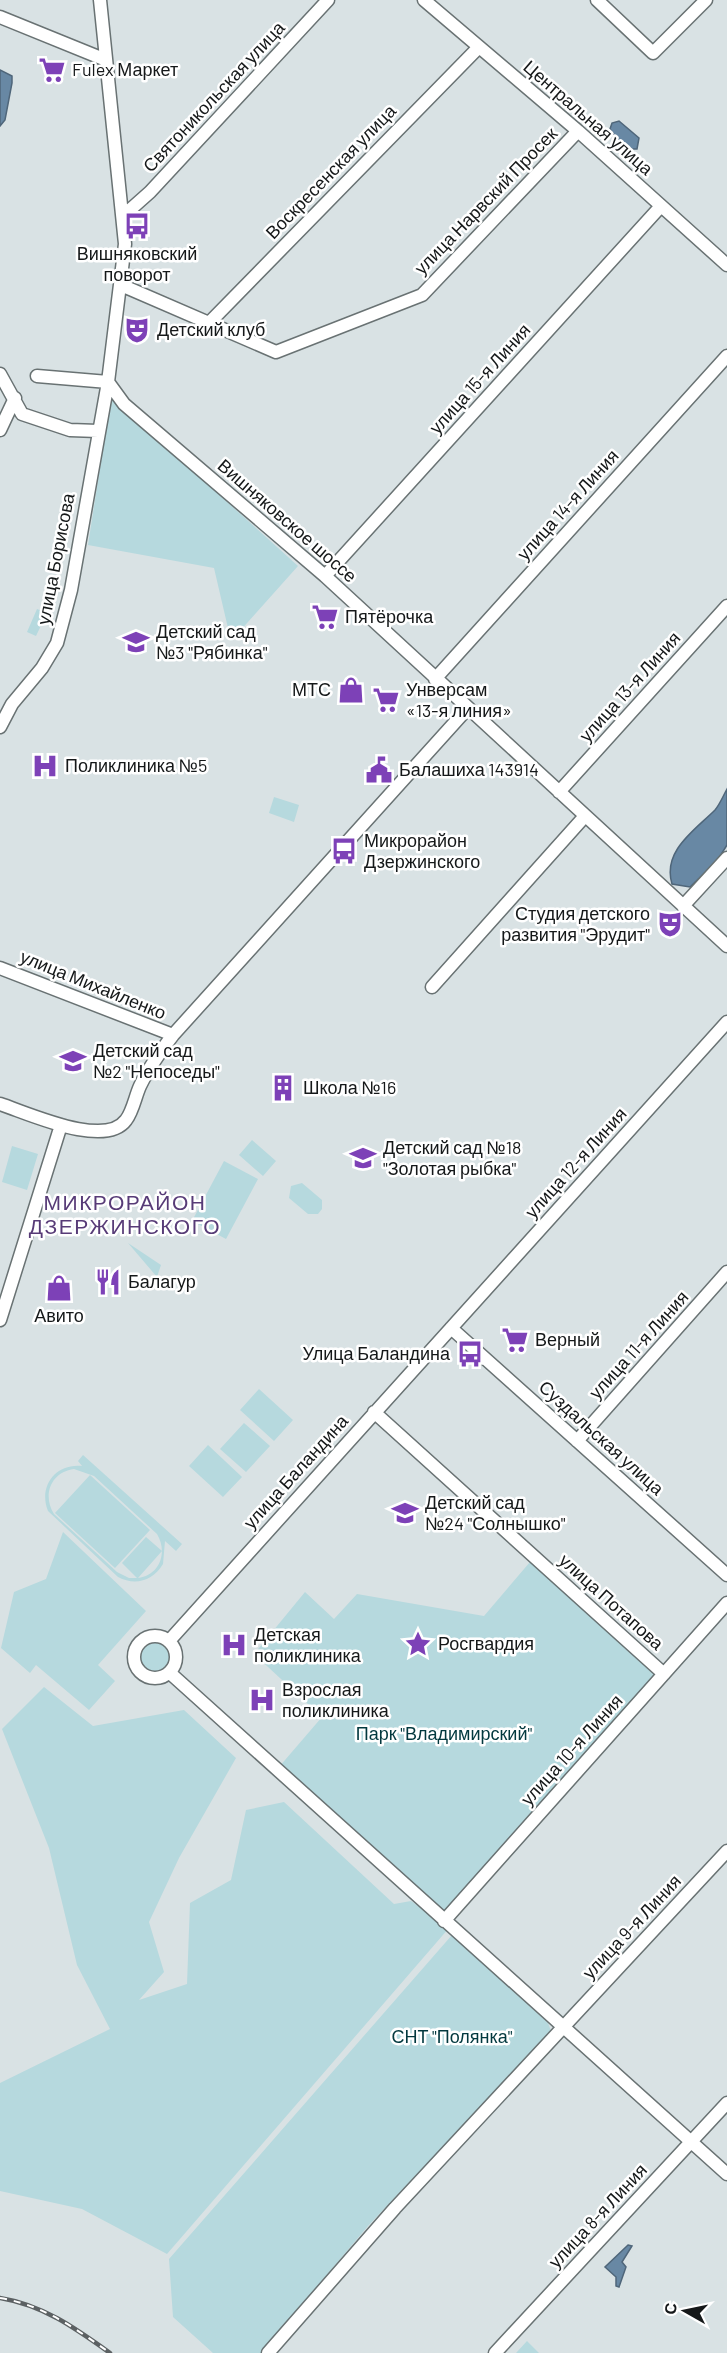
<svg xmlns="http://www.w3.org/2000/svg" width="727" height="2353" font-family="Barlow,sans-serif">
<style>
.green{fill:#b6d9de;fill-rule:evenodd}
.water{fill:#6888a4;stroke:#4f667a;stroke-width:1.5}
.lines{fill:none;stroke-linecap:round;stroke-linejoin:round}
.minor-casing{stroke:#697273;stroke-width:15}
.minor{stroke:#fff;stroke-width:12}
.rail-casing{stroke:#5c6163;stroke-width:4.5}
.rail{stroke:#fff;stroke-width:2;stroke-dasharray:7;stroke-linecap:butt}
.labels{text-anchor:middle;stroke-width:5;stroke-linejoin:round;paint-order:stroke}
.poi-label{font-size:18px;fill:#151819;stroke:#fff;text-anchor:start}
.street-label{font-size:18px;fill:#151819;stroke:#fff}
.park-label{font-size:18px;fill:#02383e;stroke:#fff}
.quarter-label{font-size:21px;letter-spacing:1.5px;fill:#573b77;stroke:#fff}
</style>
<rect width="100%" height="100%" fill="#d9e2e4"/>
<path class="green" d="M111 397 298 566 231 641 214 568 88 545Z
M37 609 47 613 36 636 27 632Z
M274 797 299 805 294 822 269 813Z
M252 1140 276 1161 263 1176 239 1155Z
M12 1146 38 1154 27 1190 2 1182Z
M224 1161 258 1179 226 1239 192 1221Z
M302 1183 322 1200V1209L318 1214H308L289 1198 291 1186Z
M128 1243 161 1265 157 1277Z
M259 1389 293 1420 274 1441 240 1410Z
M244 1423 270 1446 246 1472 220 1449Z
M208 1445 242 1477 223 1497 189 1466Z
M83 1455 182 1544 176 1551 165 1541 163 1564C153 1581 135 1586 118 1577L48 1511C38 1486 56 1463 82 1466L78 1461ZM74 1469 94 1476 157 1534C168 1552 160 1575 138 1578L162 1551 146 1537 122 1563 137 1578H129L117 1572 54 1514C42 1495 51 1472 74 1469Z
M90 1475 150 1530 115 1568 55 1513Z
M63 1532 146 1611 98 1665 115 1681 89 1710 36 1665 30 1673 1 1648 14 1592 46 1579Z
M530 1562 657 1676 445 1918 279 1767 322 1717 254 1654 305 1592 334 1619 357 1594 484 1616Z
M139 1657a16 16 0 1 1 32 0a16 16 0 1 1-32 0Z
M44 1687 93 1726 184 1710 236 1758 179 1858 149 1922 164 1972 139 2000 187 1984 190 1903 231 1880 246 1810 284 1802 394 1904 411 1901 449 1928 167 2254 82 2209 0 2191V2083L110 2029 77 1965 49 1848 2 1729Z
M452 1935 548 2023 551 2031 368 2226 261 2353H213L173 2317 169 2259Z
M527 2341 539 2353H516Z"/>
<path class="water" d="M0 70 12 76V83L5 120 0 126Z
M619 121 639 138 637 149H624L610 129 612 123Z
M727 789V845L717 861 690 887 672 884C662 851 695 830 715 810 720 804 723 796 727 789Z
M628 2245 632 2246 622 2262 626 2267 619 2287 616 2286V2277L605 2267Z"/>
<g class="lines">
<g class="minor-casing">
<path id="minor" d="M100 0 125 244 108 382 124 404 325 576 727 946
M424 0 578 131 727 265
M597 0 653 53 706 0
M0 17 106 60
M123 216 150 192 328 0
M121 285 276 352 422 295 578 131
M209 323 479 47
M0 374 22 414 70 430 98 431
M0 430 15 398
M325 576 661 206
M435 679 727 356
M0 727 12 704 42 668 57 643 71 590 108 382 37 376
M559 792 727 606
M683 906 727 858
M0 968 173 1035
M432 987 585 816
M0 1104C28 1113 105 1149 126 1120 133 1111 135 1097 140 1086 149 1067 160 1052 173 1035L467 709
M0 1320 61 1125
M451 1328 727 1575
M374 1412 664 1674
M577 1441 727 1272
M134 1657a21 21 0 1 1 42 0a21 21 0 1 1-42 0Z
M169 1641 727 1022
M170 1673 727 2174
M444 1921 727 1603
M268 2353 395 2208 727 1851
M495 2353 727 2103"/>
</g>
<use href="#minor" class="minor"/>
<g class="rail-casing">
<path id="rail" d="M0 2298C43 2305 75 2328 110 2353"/>
</g>
<use href="#rail" class="rail"/>
</g>
<defs>
<g id="supermarket-bare" transform="scale(2.07)"><path d="M-6-5.5h2.5l.6 2H6L4.5 2H-2.5L-4.4-4H-6ZM-1.5 3.2a1.3 1.3 0 1 0 .1 0ZM3 3.2a1.3 1.3 0 1 0 .1 0Z" fill="#7d41b7" stroke="#fff" stroke-width="2.5" paint-order="stroke"/></g>
<g id="bus-bare" transform="scale(2.07)"><path d="M-5-6H5V4H4V6H2V4H-2V6H-4V4H-5ZM-3.5-4V0h7V-4ZM-3.5 1.2v1.5H-2V1.2ZM2 1.2v1.5H3.5V1.2Z" fill="#7d41b7" stroke="#fff" stroke-width="2.5" paint-order="stroke"/></g>
<g id="theatre-bare" transform="scale(2.07)"><path d="M-5-5.5Q0-4 5-5.5V0Q5 5 0 6Q-5 5-5 0ZM-3.3-2.5H-1v1.5H-3.3ZM1-2.5H3.3v1.5H1ZM-2.8 1Q0 5.5 2.8 1Z" fill="#7d41b7" stroke="#fff" stroke-width="2.5" paint-order="stroke"/></g>
<g id="school-bare" transform="scale(2.07)"><path d="M0-5L7-2L0 1L-7-2ZM-4 1L0 2.5L4 1V4Q0 6-4 4Z" fill="#7d41b7" stroke="#fff" stroke-width="2.5" paint-order="stroke"/></g>
<g id="shop-bare" transform="scale(2.07)"><path d="M-5-2.5h2.3a2.7 3.5 0 0 1 5.4 0H5L5.5 6h-11ZM-1.5-2.5h3a1.5 2.3 0 0 0-3 0Z" fill="#7d41b7" stroke="#fff" stroke-width="2.5" paint-order="stroke"/></g>
<g id="hospital-bare" transform="scale(2.07)"><path d="M-5-5h3v3.5h4V-5h3V5h-3V1.5h-4V5h-3Z" fill="#7d41b7" stroke="#fff" stroke-width="2.5" paint-order="stroke"/></g>
<g id="civic-bare" transform="scale(2.07)"><path d="M-.6-6.5H3V-4.5H.6V-3L4-1V1h2V6H-6V1h2V-1L-.6-3ZM-1.2 2.5V6h2.4V2.5Z" fill="#7d41b7" stroke="#fff" stroke-width="2.5" paint-order="stroke"/></g>
<g id="building-bare" transform="scale(2.07)"><path d="M-4-6H4V6H1V3H-1V6H-4ZM-2.5-4.3h1.7v1.8h-1.7ZM.8-4.3h1.7v1.8H.8ZM-2.5-1h1.7V.8h-1.7ZM.8-1h1.7V.8H.8Z" fill="#7d41b7" stroke="#fff" stroke-width="2.5" paint-order="stroke"/></g>
<g id="restaurant-bare" transform="scale(2.07)"><path d="M-5-6h1v4h1v-4h1v4h1v-4h1v5L-1.5 .5V6h-2V.5L-5-1ZM5-6V6H3V1.5H1.5Q1.5-4 5-6Z" fill="#7d41b7" stroke="#fff" stroke-width="2.5" paint-order="stroke"/></g>
<g id="sight-bare" transform="scale(2.07)"><path d="M0-6L1.8-2.2L6-1.7L2.9 1.2L3.7 5.4L0 3.3L-3.7 5.4L-2.9 1.2L-6-1.7L-1.8-2.2Z" fill="#7d41b7" stroke="#fff" stroke-width="2.5" paint-order="stroke"/></g>
</defs>
<g fill-rule="evenodd">
<use href="#supermarket-bare" x="52" y="70"/>
<use href="#bus-bare" x="137" y="226"/>
<use href="#theatre-bare" x="137" y="330"/>
<use href="#supermarket-bare" x="325" y="617"/>
<use href="#school-bare" x="136" y="642"/>
<use href="#shop-bare" x="351" y="690"/>
<use href="#supermarket-bare" x="386" y="700"/>
<use href="#hospital-bare" x="45" y="766"/>
<use href="#civic-bare" x="379" y="770"/>
<use href="#bus-bare" x="344" y="851"/>
<use href="#theatre-bare" x="670" y="924"/>
<use href="#school-bare" x="73" y="1061"/>
<use href="#building-bare" x="283" y="1088"/>
<use href="#school-bare" x="363" y="1158"/>
<use href="#restaurant-bare" x="108" y="1282"/>
<use href="#shop-bare" x="59" y="1288"/>
<use href="#supermarket-bare" x="515" y="1340"/>
<use href="#bus-bare" x="470" y="1354"/>
<use href="#school-bare" x="405" y="1513"/>
<use href="#sight-bare" x="418" y="1644"/>
<use href="#hospital-bare" x="234" y="1645"/>
<use href="#hospital-bare" x="262" y="1700"/>
</g>
<g class="labels">
<g class="poi-label">
<text x="72" y="76">Fulex Маркет</text>
<text x="137" y="260" text-anchor="middle">Вишняковский<tspan x="137" dy="21">поворот</tspan></text>
<text x="157" y="336">Детский клуб</text>
<text x="345" y="623">Пятёрочка</text>
<text x="156" y="638">Детский сад<tspan x="156" dy="21">№3 "Рябинка"</tspan></text>
<text x="331" y="696" text-anchor="end">МТС</text>
<text x="406" y="696">Унверсам<tspan x="406" dy="21">«13-я линия»</tspan></text>
<text x="65" y="772">Поликлиника №5</text>
<text x="399" y="776">Балашиха 143914</text>
<text x="364" y="847">Микрорайон<tspan x="364" dy="21">Дзержинского</tspan></text>
<text x="650" y="920" text-anchor="end">Студия детского<tspan x="650" dy="21">развития "Эрудит"</tspan></text>
<text x="93" y="1057">Детский сад<tspan x="93" dy="21">№2 "Непоседы"</tspan></text>
<text x="303" y="1094">Школа №16</text>
<text x="383" y="1154">Детский сад №18<tspan x="383" dy="21">"Золотая рыбка"</tspan></text>
<text x="128" y="1288">Балагур</text>
<text x="59" y="1322" text-anchor="middle">Авито</text>
<text x="535" y="1346">Верный</text>
<text x="450" y="1360" text-anchor="end">Улица Баландина</text>
<text x="425" y="1509">Детский сад<tspan x="425" dy="21">№24 "Солнышко"</tspan></text>
<text x="254" y="1641">Детская<tspan x="254" dy="21">поликлиника</tspan></text>
<text x="438" y="1650">Росгвардия</text>
<text x="282" y="1696">Взрослая<tspan x="282" dy="21">поликлиника</tspan></text>
</g>
<g class="street-label">
<text transform="translate(214 97) rotate(-47)" y="6">Святоникольская улица</text>
<text transform="translate(588 118) rotate(41)" y="6">Центральная улица</text>
<text transform="translate(331 172) rotate(-46)" y="6">Воскресенская улица</text>
<text transform="translate(486 201) rotate(-46)" y="6">улица Нарвский Просек</text>
<text transform="translate(480 379) rotate(-48)" y="6">улица 15-я Линия</text>
<text transform="translate(568 505) rotate(-48)" y="6">улица 14-я Линия</text>
<text transform="translate(287 521) rotate(41)" y="6">Вишняковское шоссе</text>
<text transform="translate(56 559) rotate(-79)" y="6">улица Борисова</text>
<text transform="translate(630 687) rotate(-48)" y="6">улица 13-я Линия</text>
<text transform="translate(93 985) rotate(22)" y="6">улица Михайленко</text>
<text transform="translate(576 1163) rotate(-48)" y="6">улица 12-я Линия</text>
<text transform="translate(639 1345) rotate(-48)" y="6">улица 11-я Линия</text>
<text transform="translate(601 1438) rotate(42)" y="6">Суздальская улица</text>
<text transform="translate(296 1472) rotate(-48)" y="6">улица Баландина</text>
<text transform="translate(611 1602) rotate(42)" y="6">улица Потапова</text>
<text transform="translate(572 1750) rotate(-48)" y="6">улица 10-я Линия</text>
<text transform="translate(632 1927) rotate(-47)" y="6">улица 9-я Линия</text>
<text transform="translate(598 2216) rotate(-47)" y="6">улица 8-я Линия</text>
</g>
<g class="park-label">
<text x="444" y="1740">Парк "Владимирский"</text>
<text x="452" y="2043">СНТ "Полянка"</text>
</g>
<g class="quarter-label">
<text x="125" y="1210">МИКРОРАЙОН<tspan x="125" dy="24">ДЗЕРЖИНСКОГО</tspan></text>
</g>
</g>
<g transform="translate(685 2311) rotate(279)" stroke="#ffffff" stroke-width="4.5" paint-order="stroke">
<path d="M0-4.5L10 22L0 15L-10 22Z" fill="#151819"/>
<text y="-9" font-size="16" font-weight="bold" text-anchor="middle" fill="#151819">С</text>
</g>
</svg>
